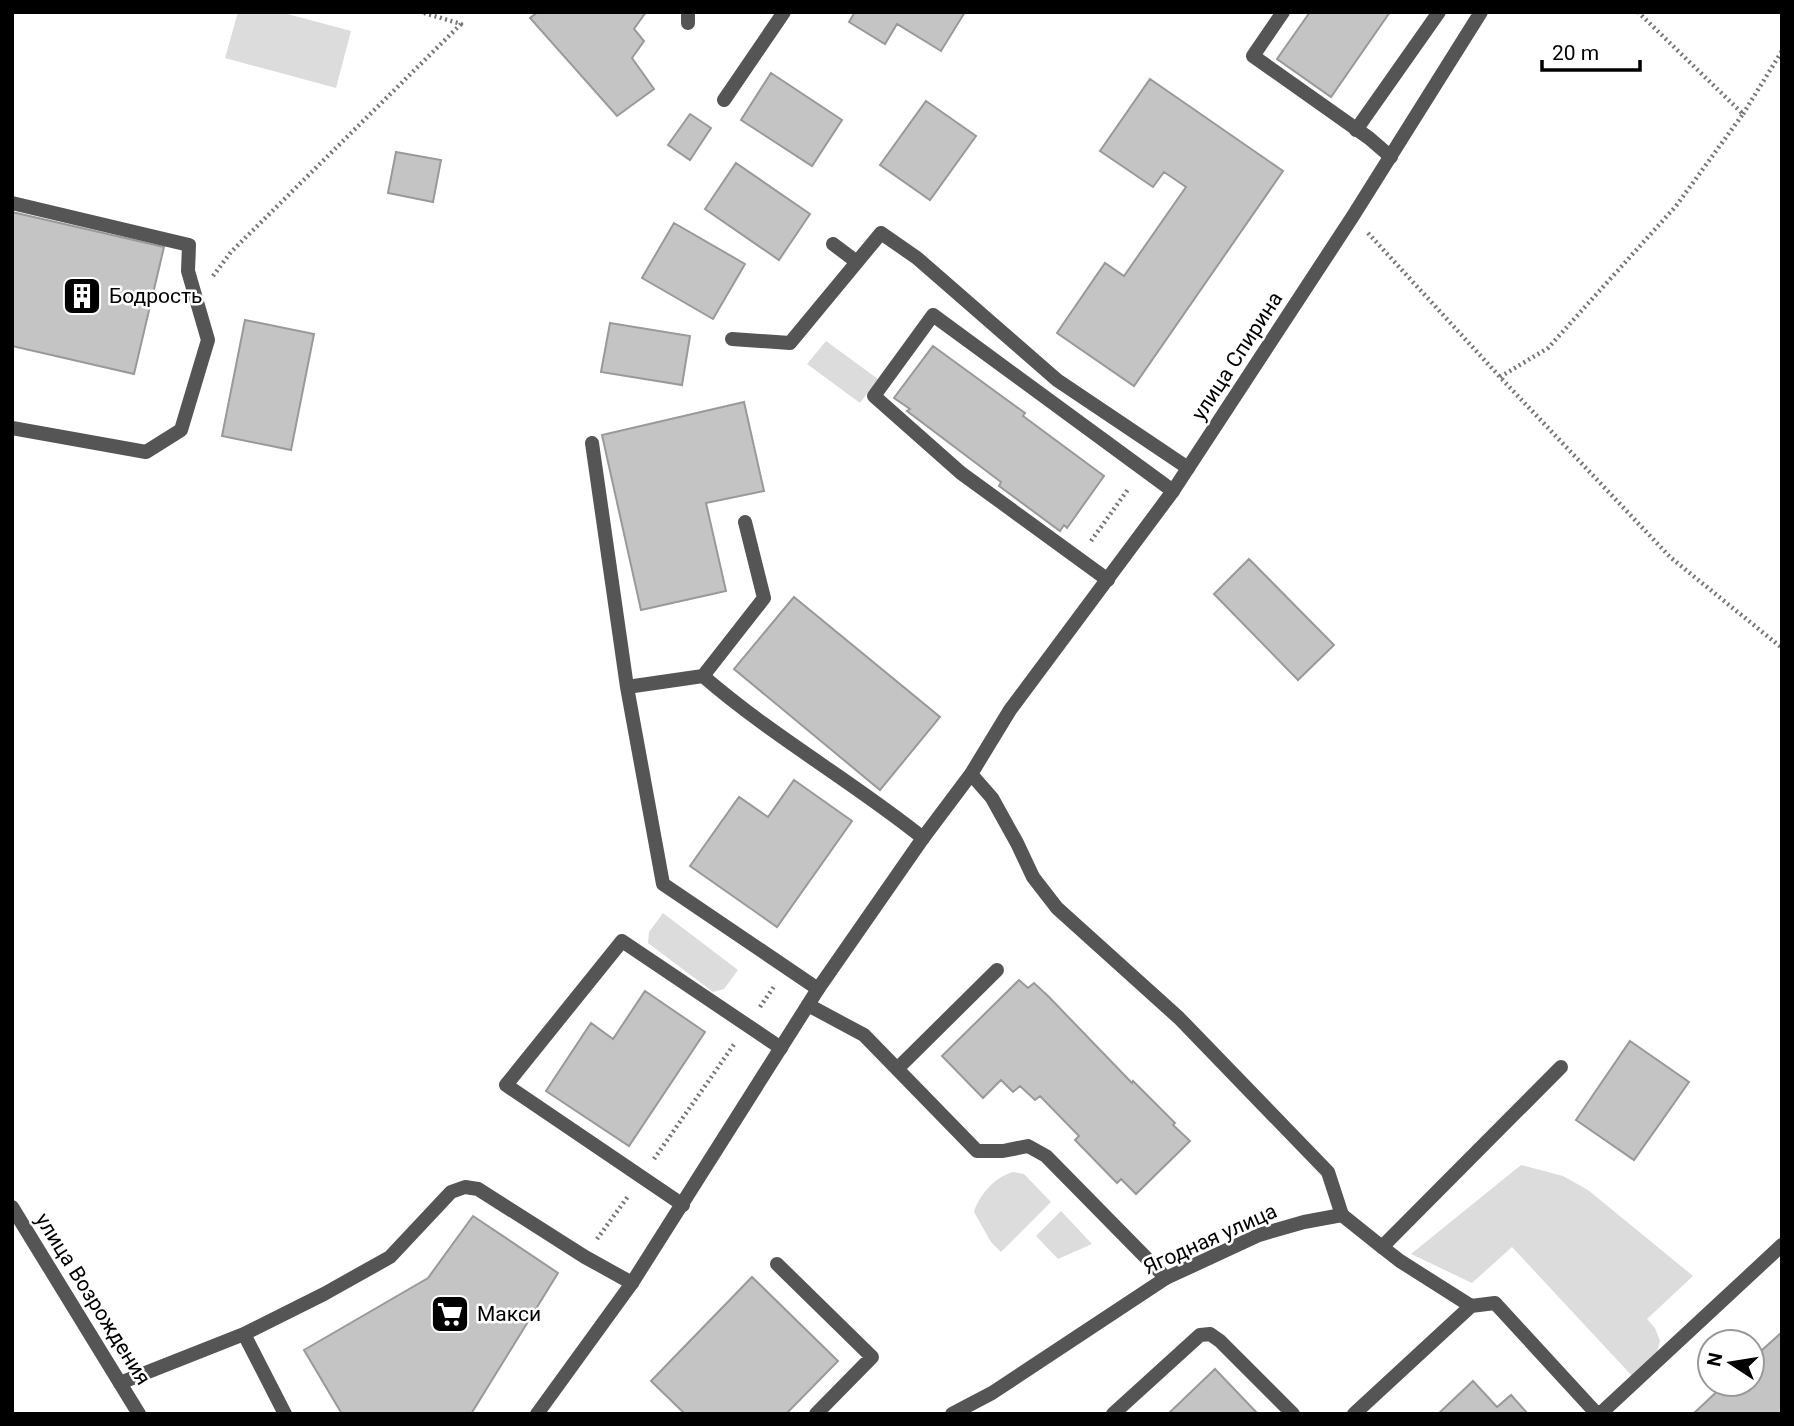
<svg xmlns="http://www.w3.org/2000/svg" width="1794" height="1426" font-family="Roboto,sans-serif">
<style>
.green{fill:#dcdcdc}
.building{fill:#c4c4c4;stroke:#999;stroke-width:2}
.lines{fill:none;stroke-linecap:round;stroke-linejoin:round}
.path{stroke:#777;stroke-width:4.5;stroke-dasharray:2 3.5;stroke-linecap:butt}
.lane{stroke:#555;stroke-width:14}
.street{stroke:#555;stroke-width:14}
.labels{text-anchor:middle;stroke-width:5;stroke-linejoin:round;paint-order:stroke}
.poi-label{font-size:21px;fill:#000;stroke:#fff;text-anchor:start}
.street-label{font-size:21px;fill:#000;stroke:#fff}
</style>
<rect width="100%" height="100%" fill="#fff"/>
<path class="green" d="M238 12H280L351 31 336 88 225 58Z
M826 341 878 379 860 403 807 364Z
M663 913 738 970 724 989 713 992 648 943 649 932Z
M1521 1165 1563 1176 1588 1190 1693 1276 1647 1319 1655 1328 1660 1341 1656 1356 1633 1377 1512 1247 1472 1283 1411 1254Z
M1013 1172 1024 1174 1051 1202 1001 1252 991 1242 974 1212C979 1195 995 1177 1013 1172Z
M1061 1211 1092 1244 1058 1259 1036 1236Z"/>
<path class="building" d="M538 12H646L634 29 644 41 632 58 654 89 617 116 530 18Z
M855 12H965L941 51 897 24 885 44 849 22Z
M1310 12H1390L1331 97 1277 59Z
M771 73 842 120 812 166 741 120Z
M1150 79 1283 171 1134 386 1057 333 1105 263 1124 276 1186 187 1164 172 1153 187 1100 151Z
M926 101 976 136 930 200 880 165Z
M690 114 711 128 690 160 668 145Z
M396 152 441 160 433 202 388 193Z
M736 163 810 214 779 260 705 209Z
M12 212 164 247 134 374 12 346Z
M674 223 745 264 713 319 642 278Z
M245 320 314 334 291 450 222 436Z
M610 323 690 336 682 385 601 372Z
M933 346 1025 413 1023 416 1104 476 1067 528 1064 525 1060 531 999 486 1001 482 907 411 910 409 894 398Z
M744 402 764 491 706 503 726 591 641 610 602 435Z
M1249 559 1334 645 1298 680 1214 594Z
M794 597 940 717 880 790 734 669Z
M794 780 852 821 777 927 690 866 739 797 768 817Z
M1019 980 1028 988 1034 983 1048 996 1132 1083 1133 1081 1175 1123 1173 1125 1190 1141 1136 1194 1121 1179 1117 1183 1075 1140 1079 1136 1040 1096 1035 1100 1020 1086 1013 1092 1001 1080 983 1098 942 1056Z
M645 991 705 1032 629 1146 546 1091 591 1023 613 1039Z
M1630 1041 1689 1082 1634 1160 1576 1120Z
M473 1216 558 1273 471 1414H342L304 1350 428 1278Z
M752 1277 838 1361 786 1414H685L651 1381Z
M1782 1332V1414H1693L1725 1384H1752V1359Z
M1215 1369 1258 1414H1168Z
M1473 1381 1497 1407 1511 1395 1528 1414H1438Z"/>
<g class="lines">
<path class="path" d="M1743 114 1782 51
M1368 233 1500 377 1670 557 1782 648
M213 276 231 252 461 24 421 12
M1500 377 1548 348 1676 206 1743 114 1638 12
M1091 541 1129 488
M760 1007 775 985
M654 1159 735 1043
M597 1239 629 1195"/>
<path class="lane" d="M1283 12 1253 56 1369 138 1391 157
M688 23V12
M724 100 784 12
M1356 130 1439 12
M12 203 189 245 188 271 208 340 181 430 146 452 12 428
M833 244 857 262
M732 339 790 343 881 233 917 258 1057 380 1188 468
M592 443 627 687 663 884 818 989
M745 522 764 598 703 676C772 736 852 781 923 838
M1108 580 961 473 874 396 933 315 1173 491
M627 687 703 676
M808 1005 864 1035 977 1151H1003L1028 1146 1046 1156 1166 1278
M897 1069 997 970
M683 1205 506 1085 622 941 781 1048
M1382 1247 1400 1261 1471 1306 1495 1303 1597 1414
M777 1264 872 1357 816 1414
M244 1334 324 1294 390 1257 451 1192 465 1187 478 1189 585 1257 632 1283
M120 1383 244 1334 285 1414
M1113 1414 1200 1335 1210 1334 1220 1341 1293 1414
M1354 1414 1471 1306
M1600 1414 1782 1245"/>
<path class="street" d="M12 1207 139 1414
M1342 1215 1328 1172 1179 1018 1057 908 1033 877 1017 843 992 798 971 774 1010 710 1173 491 1353 216 1481 12
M537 1414 632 1283 818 989 923 838 971 774
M952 1414 992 1393 1166 1278 1259 1235 1304 1222 1342 1215 1382 1247 1561 1067"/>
</g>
<defs>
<g id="building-square" transform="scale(2.0125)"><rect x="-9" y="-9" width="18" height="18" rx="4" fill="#000" stroke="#fff"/><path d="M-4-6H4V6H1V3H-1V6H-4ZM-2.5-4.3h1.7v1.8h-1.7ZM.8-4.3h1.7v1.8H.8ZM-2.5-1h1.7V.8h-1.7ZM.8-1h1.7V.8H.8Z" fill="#fff"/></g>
<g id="supermarket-square" transform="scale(2.0125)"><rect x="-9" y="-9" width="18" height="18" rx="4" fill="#000" stroke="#fff"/><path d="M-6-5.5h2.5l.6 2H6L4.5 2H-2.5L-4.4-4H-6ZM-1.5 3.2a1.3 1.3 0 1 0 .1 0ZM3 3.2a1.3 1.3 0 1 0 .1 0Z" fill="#fff"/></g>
</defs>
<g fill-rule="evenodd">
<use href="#building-square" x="82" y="296"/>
<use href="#supermarket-square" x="450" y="1314"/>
</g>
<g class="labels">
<g class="poi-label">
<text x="109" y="303">Бодрость</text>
<text x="477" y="1321">Макси</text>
</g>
<g class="street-label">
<text transform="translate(1237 356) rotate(-57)" y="7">улица Спирина</text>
<text transform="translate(1210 1239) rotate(-24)" y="7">Ягодная улица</text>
<text transform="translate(93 1299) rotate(58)" y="7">улица Возрождения</text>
</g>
</g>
<rect width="1794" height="1426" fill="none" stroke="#000000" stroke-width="28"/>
<g transform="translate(1731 1363) rotate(282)"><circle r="33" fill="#ffffff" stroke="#999999" stroke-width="2"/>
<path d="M0-5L12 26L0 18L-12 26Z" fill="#000000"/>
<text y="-10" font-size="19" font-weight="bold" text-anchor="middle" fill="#000000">N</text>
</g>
<path d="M1542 60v10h98v-10" fill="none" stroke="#000000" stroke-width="3.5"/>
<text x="1552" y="60" font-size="21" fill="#000000" stroke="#ffffff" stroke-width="5" paint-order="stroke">20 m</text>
</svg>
